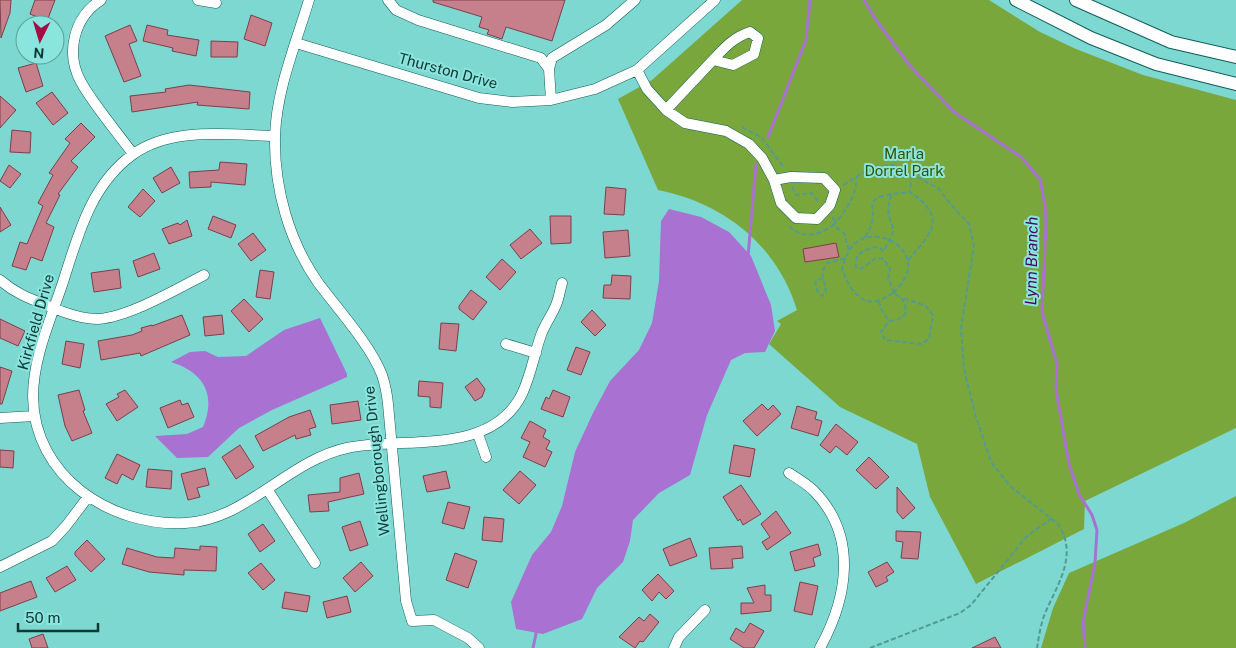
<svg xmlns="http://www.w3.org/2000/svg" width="1236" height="648" font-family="'Public Sans',sans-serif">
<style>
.green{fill:#7aa73c}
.water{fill:#a871d2}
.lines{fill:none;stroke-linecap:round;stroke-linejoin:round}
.stream{stroke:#a871d2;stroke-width:3}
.building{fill:#c6808c;stroke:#7d3e4a}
.minor-casing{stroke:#0f5d58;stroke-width:11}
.major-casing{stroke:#0f5d58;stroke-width:14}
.path{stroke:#539a95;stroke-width:2;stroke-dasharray:5 2.5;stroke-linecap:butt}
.minor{stroke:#fff;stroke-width:10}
.major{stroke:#fff;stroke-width:12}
.labels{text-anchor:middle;stroke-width:4;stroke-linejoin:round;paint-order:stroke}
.street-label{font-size:15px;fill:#113835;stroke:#8ae5de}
.park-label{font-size:15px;fill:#355200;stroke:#8ae5de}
.water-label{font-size:16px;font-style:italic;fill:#430863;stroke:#8ae5de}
</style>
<rect width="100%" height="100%" fill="#7dd8d1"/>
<path class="green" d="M742 0H989L1040 32 1076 49 1143 75 1236 100V428L1085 501 1084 529 976 584 930 497 917 444 840 407 769 344 781 324 777 321 797 310C777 245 724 203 658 190L618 99 652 80Z
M1236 496V648H1041L1053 608 1069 573 1184 523Z"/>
<path class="water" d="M669 209 701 217 729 232 751 256 771 305 775 331 765 352 745 353 731 360 707 415 690 475 659 493 633 520 630 541 623 562 597 588 582 619 543 634 516 629 511 602 532 555 551 532 562 506 575 452 593 413 610 381 639 350 652 323 659 281 661 221Z
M320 318 347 374V377L272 410 239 428 208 457 177 458 155 436 187 434 203 427C217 394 203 372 171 362L190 352 205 351 218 357 246 356 284 330Z"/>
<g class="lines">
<path class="stream" d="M864 0 876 20 910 66 954 112 1021 157 1040 179 1045 206 1046 223 1042 312 1057 364 1056 390 1069 464 1079 494 1092 515 1097 530 1095 563 1083 622 1085 648
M768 137 806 40 810 0
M748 257 756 164
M533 648 537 629"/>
</g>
<path class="building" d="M0 0H11L10 13 1 38Z
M35 0H55L47 21 30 14Z
M433 0H565L552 41 506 27 502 39 487 34 489 30 479 27 482 17 433 2Z
M251 15 272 23 265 46 244 39Z
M130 25 137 41 129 44 141 76 124 82 105 36Z
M147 25 168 30 167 35 199 40 196 56 172 51 173 48 143 41Z
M211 41 238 42 237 57H211Z
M36 63 43 86 26 92 18 68Z
M189 85 250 92 249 109 197 105 198 102 132 112 130 96 166 92 165 89Z
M52 92 68 113 53 125 36 103Z
M0 96 16 110 0 128Z
M81 123 95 137 71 161 78 167 58 194 60 195 46 223 54 227 42 261 31 257 26 270 12 266 20 242 27 244 43 206 38 203 53 175 49 173 70 143 65 139Z
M12 130 31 132 30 153 10 152Z
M220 162 247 164 245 185 211 182V187L190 188 189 172 219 170Z
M9 165 21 174 10 188 0 181Z
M171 167 180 183 162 193 153 178Z
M606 187 626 189 624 215 604 214Z
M143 189 155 201 140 217 128 207Z
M0 207 11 225 0 232Z
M213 216 236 225 231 238 208 229Z
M550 216H571V243L551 244Z
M187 220 192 236 169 244 162 229 178 223 180 225Z
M530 229 542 243 521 259 510 245Z
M628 230 630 256 605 258 603 232Z
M253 233 266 250 251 261 238 244Z
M836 243 839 257 805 262 803 249Z
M154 253 160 269 138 277 133 261Z
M502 259 516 272 500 290 486 277Z
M119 269 121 288 94 292 91 273Z
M260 270 274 272 270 299 256 297Z
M612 275 631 276 630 299 603 298 604 285H611Z
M471 290 487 302 473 320 459 309V306Z
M244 299 263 319 249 332 231 311Z
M592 310 606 325 595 336 581 322Z
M182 315 190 335 141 356 140 353 101 360 98 341 132 335 142 331 141 328 152 325V326Z
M222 315 224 334 205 336 203 317Z
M0 319 25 331 18 346 0 338Z
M441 323 459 324 456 351 439 349Z
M66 341 84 344 80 368 62 364Z
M576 347 590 352 581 375 567 370Z
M0 367 12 371 2 404H0Z
M477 378 485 389 482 397 475 401 465 387Z
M419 381 443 383 441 408 430 407V397L418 396Z
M79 390 85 410 83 411 92 433 72 441 65 426 58 395Z
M125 390 138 407 117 421 106 404 119 397 117 394Z
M553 390 570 397 563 417 541 409 546 397 549 399Z
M180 400 182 405 188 403 194 417 168 428 160 408Z
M358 401 361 420 332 424 330 405Z
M762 404 768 410 773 405 781 414 757 436 743 421Z
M797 406 817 412 815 419 822 421 818 436 791 428Z
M310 410 316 427 309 429 311 435 296 439 295 435 263 451 255 436 289 417Z
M530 421 546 430 543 437 550 441 546 449 552 452 545 467 523 457 530 442 521 438Z
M836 424 858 442 847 455 836 446 830 453 820 445Z
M240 445 254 467 236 479 222 457Z
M734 445 755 449 750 477 729 473Z
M0 450 14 451 13 468 0 467Z
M117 454 140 465 133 480 122 474 117 484 105 478Z
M869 457 889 477 876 489 856 470Z
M205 468 209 485 197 488 200 497 188 500 181 474Z
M148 469 172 471 171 489 146 487Z
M446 471 450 488 427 492 423 476Z
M520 471 536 485 519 504 503 490Z
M359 473 364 494 328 502 329 511 310 512 308 495 340 492V478Z
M741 485 761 514 743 525 740 519 738 521 723 497Z
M897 487 915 508 903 519 897 512Z
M448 502 470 507 464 529 442 523Z
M776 511 791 533 767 550 762 542 770 537 761 524Z
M484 517 504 519 502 542 482 540Z
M360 521 368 545 350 551 342 527Z
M263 524 275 541 260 552 248 534Z
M896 531 921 532 918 559 901 558 903 542 896 541Z
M690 538 697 556 670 566 663 549Z
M87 540 105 559 91 572 75 555V552Z
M818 544 821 555 813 558 815 566 795 571 790 552Z
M200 546 217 547 216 571 184 570V575L149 572 122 564 127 548 157 557 174 558 175 548 200 550Z
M742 546 743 558 732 559 733 568 711 569 709 548Z
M455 553 477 561 468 588 446 580Z
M361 562 373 576 355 592 343 578Z
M887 562 894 572 886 577 888 581 876 587 868 572Z
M261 563 275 580 263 590 248 573Z
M67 566 76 580 55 592 46 578Z
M658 574 674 591 666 599 659 592 652 601 642 590Z
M31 581 37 597 0 611V593Z
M800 582 818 586 812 615 794 611Z
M765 585V595H771V611L741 614V603H754L747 588Z
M285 592 310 596 307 612 282 608Z
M347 596 351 612 327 618 323 602Z
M650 614 659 622 643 642 640 641 635 648 619 637 639 617 644 621Z
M750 623 764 631 754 648H744L730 639 736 628 744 633Z
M43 634 48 648H32L29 639Z
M995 637 1001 648H972Z"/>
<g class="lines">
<g class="minor-casing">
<path id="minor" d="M101 0C74 17 65 53 81 82 93 104 117 132 133 154
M198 0 216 3
M309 0C296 43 276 91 275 137 274 188 289 242 319 284 338 309 371 346 382 375 385 384 387 394 388 404L406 601 412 621 434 620 468 638 479 648
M388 0 396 10 418 20 541 58 549 69
M296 43 479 98 512 102 551 100 595 89 637 70 715 0
M637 70 647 89 666 110 685 123 726 131 749 144 762 158 774 180 781 203 796 218 817 219 830 205 835 190 824 178 791 177 774 180
M551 100 549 69 552 58 606 25 635 0
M666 110 713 60 733 65 754 54 758 38 750 32C734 37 724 48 713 60
M275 136C229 135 171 126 132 155 90 186 78 236 63 282 51 319 33 357 33 397 34 476 110 527 185 523 247 520 287 461 347 448 403 436 491 457 522 394 531 375 534 355 541 335 545 324 552 315 556 305 559 298 560 290 562 283
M0 280C15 293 28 298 46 305 62 312 81 319 98 319 129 317 177 289 204 275
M506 344 536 353
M0 418 34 416
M478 434 486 457
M789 473C797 478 807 484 814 491 858 536 848 597 820 648
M267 489 315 563
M0 567 52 541 66 526 88 497
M674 648 679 637 705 610"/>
</g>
<g class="major-casing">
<path id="major" d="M1016 0 1091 38 1156 64 1236 84
M1076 0 1171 42 1236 57"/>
</g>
<path class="path" d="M742 127 762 138 784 168
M843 185 873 167 893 165 938 188 952 206 969 224 974 246 961 328 964 369 975 414 991 462 1010 486 1058 524C1078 554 1059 582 1046 611 1041 622 1039 636 1037 648
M792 187 796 195 812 193 819 203
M832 217 836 221
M833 225C845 213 858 193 856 177
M789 226C803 240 819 235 833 225L844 233 849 251
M865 237C873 225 874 218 872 203L878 197 892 194
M908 260C932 233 948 218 910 192L912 173
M823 278 817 280 815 283 818 292 822 296 826 292 822 272 827 263 846 258
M894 293C899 286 907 278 908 269 911 242 873 227 854 244 848 250 845 260 842 269 847 284 860 308 880 300 885 298 889 295 894 293 904 299 907 304 905 315L897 320 889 321 881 332 885 340 921 344 929 339 933 315 926 306 903 298
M894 293 888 278 890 269 884 259 876 258 861 269 856 267C854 253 865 249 878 247L884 251 894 230C888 217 886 208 892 194L910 192
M879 301 881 309 889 321
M870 648 960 613 971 605 1027 536 1052 518"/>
<use href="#minor" class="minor"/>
<use href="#major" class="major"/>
</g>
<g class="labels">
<g class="street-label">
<text transform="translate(448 71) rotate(15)" y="5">Thurston Drive</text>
<text transform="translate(36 322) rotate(-74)" y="5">Kirkfield Drive</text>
<text transform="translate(377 461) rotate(-96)" y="5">Wellingborough Drive</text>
</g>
<g class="park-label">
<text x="904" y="159">Marla<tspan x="904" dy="17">Dorrel Park</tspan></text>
</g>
<g class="water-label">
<text transform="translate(1031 261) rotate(-89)" y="6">Lynn Branch</text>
</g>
</g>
<g transform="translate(40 40) rotate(185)"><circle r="24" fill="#8ae5de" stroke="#5aa09a"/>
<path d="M0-4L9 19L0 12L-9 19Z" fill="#a50c44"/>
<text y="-8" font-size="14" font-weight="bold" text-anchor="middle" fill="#113835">N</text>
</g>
<path d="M18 623v8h80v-8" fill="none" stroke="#113835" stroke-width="2.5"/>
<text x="25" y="623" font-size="15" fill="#113835" stroke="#8ae5de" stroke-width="4" paint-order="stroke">50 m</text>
</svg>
